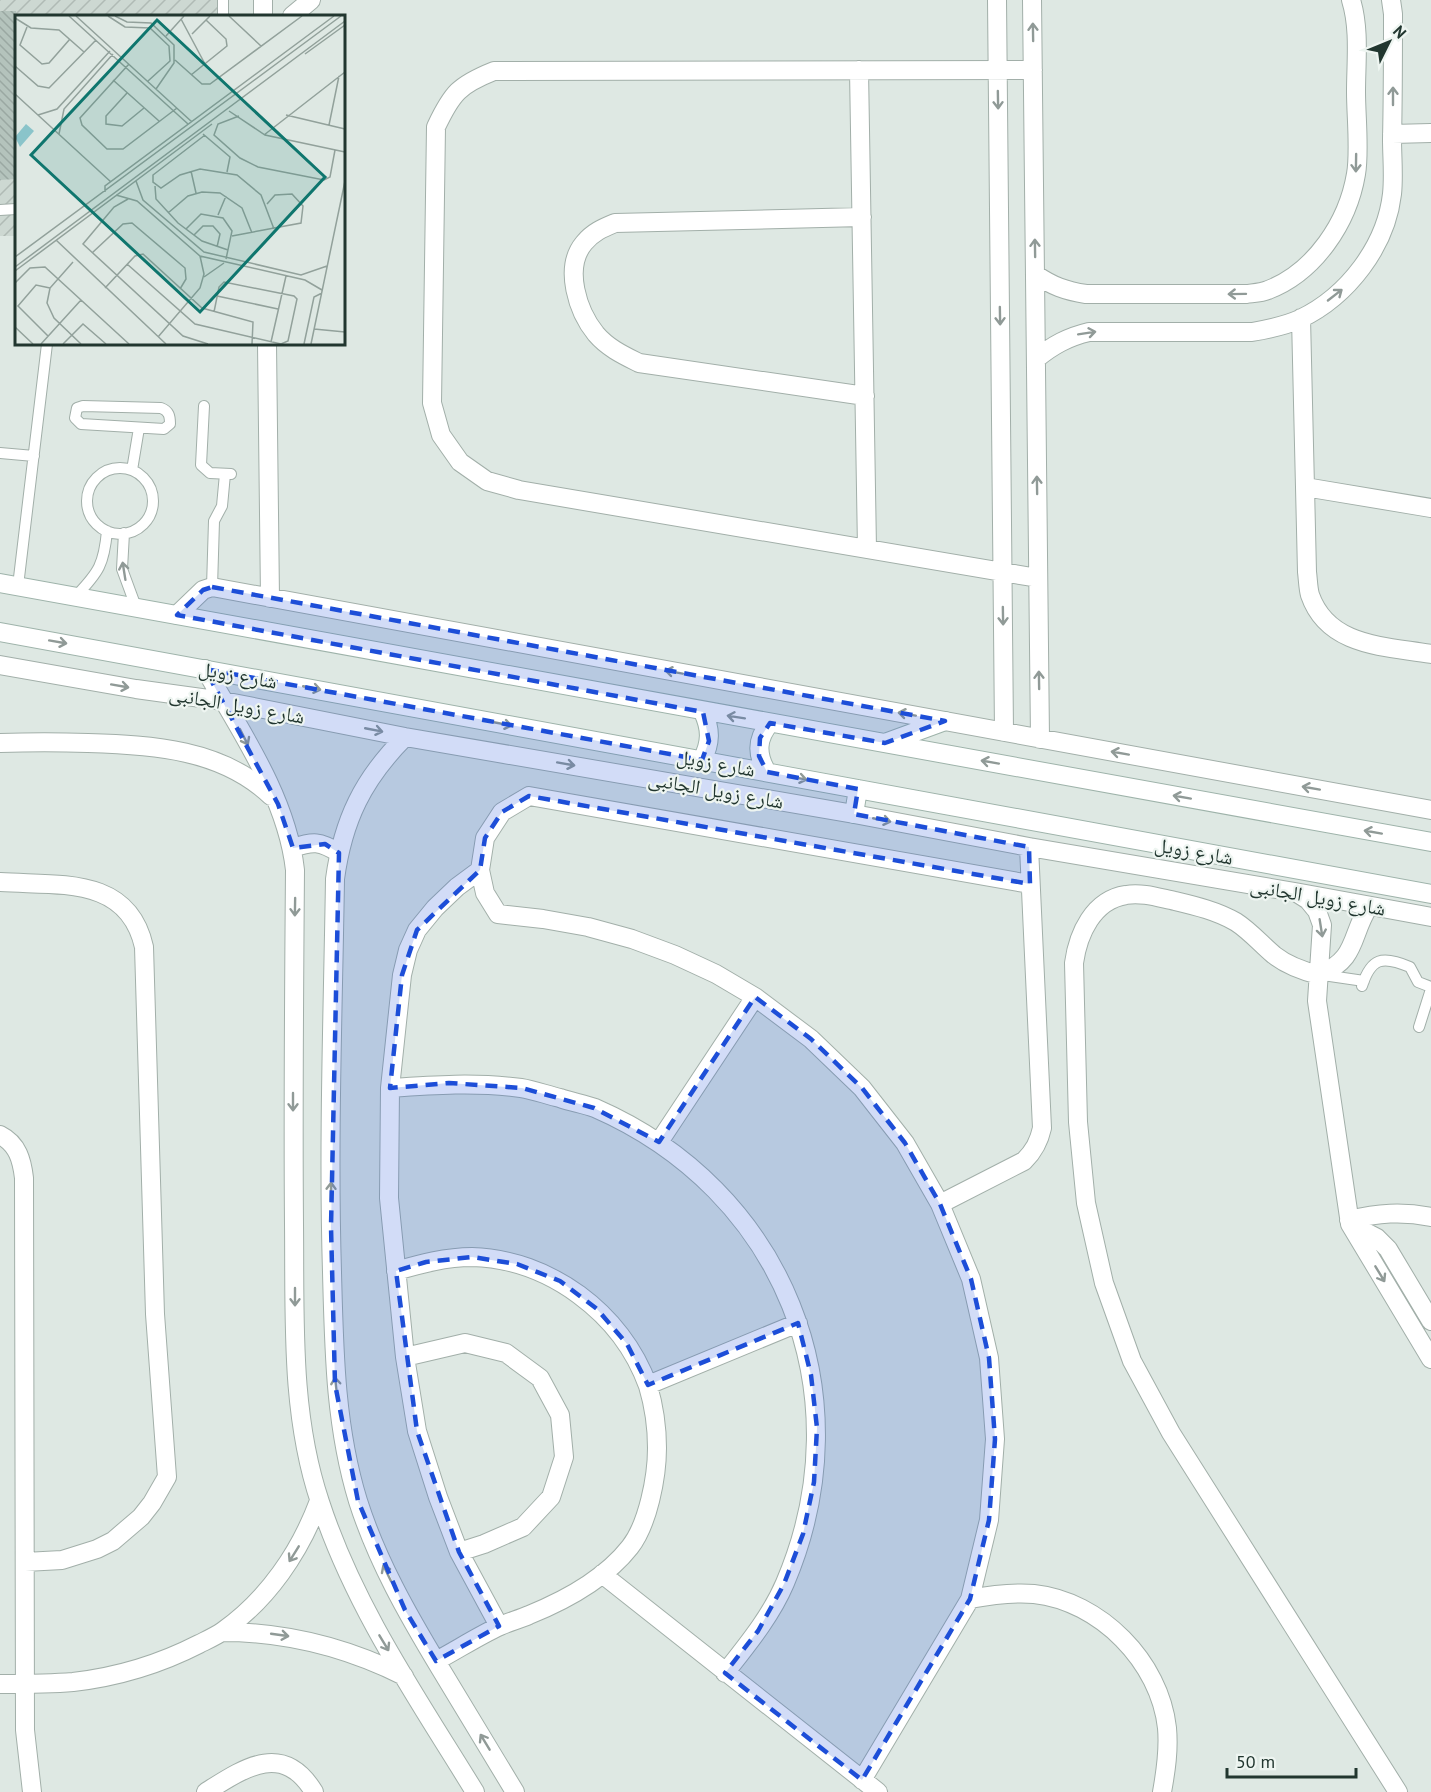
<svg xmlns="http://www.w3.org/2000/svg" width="1431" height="1792" font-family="'PT Sans','Noto Naskh Arabic',sans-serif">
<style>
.industrial{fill:url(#industrial-furrows)}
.building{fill:url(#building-back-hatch)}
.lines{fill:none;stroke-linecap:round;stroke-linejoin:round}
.service-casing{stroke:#a2afa9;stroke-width:12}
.minor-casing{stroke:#a2afa9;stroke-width:20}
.secondary-casing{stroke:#9eb3aa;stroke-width:20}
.service{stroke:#fff;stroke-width:10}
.minor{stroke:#fff;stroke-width:18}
.secondary{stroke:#fff;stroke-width:18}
.oneway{stroke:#909a97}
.marked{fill:#1d4ed8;fill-opacity:0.2;stroke:#1d4ed8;stroke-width:4.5;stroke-dasharray:12 8;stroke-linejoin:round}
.labels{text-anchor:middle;stroke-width:4.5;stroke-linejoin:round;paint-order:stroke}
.street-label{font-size:20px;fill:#21362f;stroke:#eef5f1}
.inset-road{fill:none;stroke:#92a19b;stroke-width:1.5}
.view{fill:#0f766e;fill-opacity:0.15;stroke:#0f766e;stroke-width:3}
.inset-edge{fill:none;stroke:#21362f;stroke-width:3}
</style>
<defs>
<pattern id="industrial-furrows" width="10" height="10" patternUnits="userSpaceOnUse" patternTransform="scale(1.5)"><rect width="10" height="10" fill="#cdd8d2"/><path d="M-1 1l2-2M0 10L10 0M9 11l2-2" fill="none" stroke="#b0bab5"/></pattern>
<pattern id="building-back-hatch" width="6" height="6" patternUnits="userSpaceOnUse" patternTransform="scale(1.5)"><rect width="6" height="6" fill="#b4c3bc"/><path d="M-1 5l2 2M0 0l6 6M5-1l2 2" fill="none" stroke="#9aa8a2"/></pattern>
</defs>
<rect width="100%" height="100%" fill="#dee8e3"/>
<path class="industrial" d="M0 0H228V16H16V236H0Z"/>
<path class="building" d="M0 11H16V179L0 180Z"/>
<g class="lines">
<g class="service-casing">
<path id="service" d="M223 0V16
M0 210 16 209
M83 406 161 408C169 411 170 416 170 424L164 429 81 424 75 418 77 408Z
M204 406 201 465 210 473 231 474
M0 453 34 456
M87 501a33 33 0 1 1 66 0a33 33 0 1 1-66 0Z
M132 470 139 428
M124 533 122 569 136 607
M18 586 47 344
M212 587 214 521 222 506 225 474
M76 596C99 572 104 564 107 531
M1323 975 1364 981
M1362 986C1371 958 1382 955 1410 967L1418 982 1431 987
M1419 1027 1431 989"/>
</g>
<g class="minor-casing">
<path id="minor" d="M263 0V16
M997 0 1004 732
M1032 0 1040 739
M292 16 311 0
M859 70 867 549
M1033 70 494 71C459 85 452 93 436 127L432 403 441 435 460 462 487 481 519 490 1038 578
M1392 134 1431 133
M862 217 615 223C603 228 593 232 584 243 563 268 578 312 596 334 608 348 623 355 639 363L865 396
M1035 274C1052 286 1066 291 1086 294H1246C1253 293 1261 293 1268 290 1315 272 1348 222 1356 174 1360 151 1356 116 1356 92 1356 62 1360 29 1351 0
M1301 318 1307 572C1308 579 1308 588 1310 595 1328 647 1385 646 1431 654
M267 344 270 598
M1036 359C1053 345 1068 337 1089 332H1252C1269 329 1285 326 1300 319 1348 296 1386 246 1392 194 1394 176 1392 157 1392 139 1393 97 1393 56 1393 14L1391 0
M1305 487 1431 508
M177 615 203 590 212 587 1431 810
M0 665 136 689 223 701 405 737 854 814 1029 847 1295 892 1431 917
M205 669C240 730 287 798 295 870 294 988 293 1106 294 1224 295 1317 290 1413 320 1502 354 1607 418 1699 475 1792
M405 737C363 779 343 820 335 879 333 1010 328 1141 332 1272 334 1350 335 1426 358 1501 377 1561 408 1615 440 1668 465 1710 490 1751 515 1792
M0 743C30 742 59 742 88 743 152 745 222 749 271 796
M293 848C313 841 320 841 339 853
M480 870 457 887 435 908 417 930 408 950 402 975 390 1088 389 1198 405 1357 417 1431 438 1497 459 1552 499 1626
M0 882C58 886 128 875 144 947L155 1314 167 1477 152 1503 141 1517 113 1541 97 1549 62 1560 25 1562
M1297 893 1308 900 1317 911 1322 925 1317 1001 1350 1224 1431 1359
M1369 906C1350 936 1358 959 1319 975 1303 971 1288 966 1274 955 1261 944 1250 931 1236 922 1217 911 1196 906 1175 901 1160 898 1142 892 1126 895 1093 900 1078 934 1074 963L1078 1122 1086 1203 1104 1283 1132 1361 1171 1433 1398 1792
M390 1088C433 1085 477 1082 521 1088 534 1090 547 1095 560 1098 571 1102 584 1104 595 1108 783 1190 866 1393 785 1583 771 1616 747 1645 725 1673
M0 1135C18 1144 22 1161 24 1178L25 1730 32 1792
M659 1142 755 997
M940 1204 1024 1161C1034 1151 1039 1142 1042 1128L1029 847
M1349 1220C1378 1213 1402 1211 1431 1217
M1350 1224 1377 1238 1388 1249 1431 1321
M396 1271C420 1264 446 1257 472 1257 549 1259 622 1313 648 1386 654 1406 657 1427 657 1448 657 1477 648 1524 630 1547 605 1579 566 1600 529 1615 520 1619 509 1622 500 1626 478 1636 457 1650 436 1661
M405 1357 465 1343 506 1353 540 1378 560 1415 564 1457 551 1497 523 1527 484 1544 459 1552
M648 1385 798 1323
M602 1574 878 1792
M970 1599C991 1595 1011 1592 1034 1594 1100 1601 1160 1662 1167 1728 1169 1750 1166 1770 1162 1792
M222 1632C287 1632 346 1647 404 1676
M0 1684C24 1684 49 1684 73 1682 117 1677 160 1664 199 1644 207 1640 216 1636 223 1631 268 1599 300 1552 319 1501
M862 1780 970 1599 989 1520 995 1439 989 1358 971 1279 940 1204 905 1143 862 1088 811 1039 755 997 716 974 675 955 632 939 588 927 543 919 498 914 485 893 480 870 485 838 502 812 529 796 1030 884
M206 1792C244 1768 283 1741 314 1792"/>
</g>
<g class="secondary-casing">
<path id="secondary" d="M0 583 1431 842
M0 632 1431 894
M885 743 945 721
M702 760C711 743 711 729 703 712
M767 772C756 754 757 738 770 723
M854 814 858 789"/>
</g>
<use href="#service" class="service"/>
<use href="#minor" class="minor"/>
<use href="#secondary" class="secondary"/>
</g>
<defs><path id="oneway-shaft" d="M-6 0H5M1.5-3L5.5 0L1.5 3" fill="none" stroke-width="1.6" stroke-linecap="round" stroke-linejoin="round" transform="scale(1.5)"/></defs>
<g class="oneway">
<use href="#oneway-shaft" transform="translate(1033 32) rotate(-91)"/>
<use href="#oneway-shaft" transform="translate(1393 96) rotate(-90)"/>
<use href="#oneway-shaft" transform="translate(998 100) rotate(89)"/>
<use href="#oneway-shaft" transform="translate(1356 163) rotate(91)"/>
<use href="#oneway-shaft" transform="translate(1035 248) rotate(-91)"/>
<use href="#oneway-shaft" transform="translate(1237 294) rotate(179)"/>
<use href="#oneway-shaft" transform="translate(1335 295) rotate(-38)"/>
<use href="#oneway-shaft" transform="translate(1000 316) rotate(89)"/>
<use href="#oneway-shaft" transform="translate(1087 333) rotate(-9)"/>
<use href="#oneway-shaft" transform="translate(1037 485) rotate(-91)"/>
<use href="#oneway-shaft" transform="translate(124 571) rotate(-99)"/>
<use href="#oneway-shaft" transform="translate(1003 616) rotate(89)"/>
<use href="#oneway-shaft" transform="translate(58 642) rotate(10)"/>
<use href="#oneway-shaft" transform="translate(674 672) rotate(-170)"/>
<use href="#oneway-shaft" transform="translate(1039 680) rotate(-91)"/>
<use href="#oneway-shaft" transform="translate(120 686) rotate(10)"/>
<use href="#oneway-shaft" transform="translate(312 688) rotate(11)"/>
<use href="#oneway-shaft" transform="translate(907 714) rotate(-170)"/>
<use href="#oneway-shaft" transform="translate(736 717) rotate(-171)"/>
<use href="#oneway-shaft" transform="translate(503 724) rotate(11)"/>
<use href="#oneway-shaft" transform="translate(374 730) rotate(11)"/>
<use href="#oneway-shaft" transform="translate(244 737) rotate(63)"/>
<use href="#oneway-shaft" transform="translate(1120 753) rotate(-170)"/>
<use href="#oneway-shaft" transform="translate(990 762) rotate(-170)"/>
<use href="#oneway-shaft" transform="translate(566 764) rotate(10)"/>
<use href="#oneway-shaft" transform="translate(798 778) rotate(11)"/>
<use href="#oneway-shaft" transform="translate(1311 788) rotate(-170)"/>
<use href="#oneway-shaft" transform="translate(1182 797) rotate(-170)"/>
<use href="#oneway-shaft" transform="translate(882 820) rotate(11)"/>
<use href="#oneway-shaft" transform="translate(1373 832) rotate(-170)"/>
<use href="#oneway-shaft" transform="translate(295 907) rotate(91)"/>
<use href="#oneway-shaft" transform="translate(1321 928) rotate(81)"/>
<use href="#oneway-shaft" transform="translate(293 1102) rotate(90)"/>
<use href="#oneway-shaft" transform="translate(331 1191) rotate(-89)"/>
<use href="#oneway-shaft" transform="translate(1380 1274) rotate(59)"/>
<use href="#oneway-shaft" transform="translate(295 1297) rotate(90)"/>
<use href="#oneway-shaft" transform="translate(336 1386) rotate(-96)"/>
<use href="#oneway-shaft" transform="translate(294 1554) rotate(122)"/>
<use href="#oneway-shaft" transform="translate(387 1573) rotate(-116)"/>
<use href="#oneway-shaft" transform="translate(280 1635) rotate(8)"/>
<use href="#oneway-shaft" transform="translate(384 1643) rotate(59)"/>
<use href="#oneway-shaft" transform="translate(485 1742) rotate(-121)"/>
</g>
<path class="marked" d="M212 587 945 721 885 743 770 723 760 738 759 756 767 772 858 789 854 814 1029 847 1030 884 529 796 502 812 485 838 480 870 417 930 402 975 390 1088 449 1083 522 1088 594 1108 659 1142 755 997 811 1039 862 1088 905 1143 940 1204 971 1279 989 1358 995 1439 989 1520 970 1599 862 1780 725 1673 758 1631 784 1584 803 1534 814 1482 817 1428 811 1375 798 1323 648 1385 627 1344 597 1309 560 1281 517 1264 472 1257 426 1262 396 1271 417 1431 459 1552 499 1626 436 1661 405 1610 358 1501 335 1384 331 1227 339 853 325 844 293 848 278 804 205 669 702 760 709 741 703 712 177 615 203 590Z"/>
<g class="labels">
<g class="street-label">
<text transform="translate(238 675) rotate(10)" y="7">شارع زويل</text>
<text transform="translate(237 705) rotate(10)" y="7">شارع زويل الجانبى</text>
<text transform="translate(716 763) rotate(10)" y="7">شارع زويل</text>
<text transform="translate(716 790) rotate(10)" y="7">شارع زويل الجانبى</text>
<text transform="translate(1194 851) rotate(10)" y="7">شارع زويل</text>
<text transform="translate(1318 897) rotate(10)" y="7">شارع زويل الجانبى</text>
</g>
</g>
<g transform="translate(15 15)">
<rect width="330" height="330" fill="#dee8e3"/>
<path d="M11 109 19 116 5 132 0 122Z" fill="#8ac4ca"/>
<path class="inset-road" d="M54 1 173 109M61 1 177 107M93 1 110 12 135 13 154 31 155 46 133 66M100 1 112 7 136 8 159 30V48L141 74M214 1 246 31M0 3 16 13 44 15 69 37M166 4 190 49M12 12 5 30 27 49 34 48 55 24M177 19 195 1M151 21 169 1M290 39 330 10M160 45 187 69H195L287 1M114 49 65 103 67 110 92 134H108L162 93M0 51 23 71 34 73 81 25M176 60 212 31 211 24 191 5M98 65 144 106M112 78 91 101V109L107 111 129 93M0 79 96 167M214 96 250 120 330 137M23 100 42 94 95 36M271 100 330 114M224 101 203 109 199 120 225 143 243 152 309 165 315 162 320 135M314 110 324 61M44 119 49 94 98 39M188 119 215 142 212 157M190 120 138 160V167L146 173 165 160 185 154 222 160 246 180 259 214M249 120 330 57M176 156 181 178M121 166 128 185 189 237 286 260 312 251M140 171 141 184 163 208 187 226 213 235M90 177V171L319 1M101 180 122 186 185 241 290 265 307 275M113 184 99 192 68 229 168 321 193 329M153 198 173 181 187 177 205 178 227 193 237 218M203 200 211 181M171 214 186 199 208 203 217 216 211 244M179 220 188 211H198L205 219 202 232M217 221 286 208 288 191 277 179 260 180 252 189M41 225 151 329M77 238 108 209 117 208 170 253 171 264 165 274M0 242 326 1M58 247 35 273 32 288 39 303 66 329M112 249 180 309 266 329 273 326 282 284 279 281 209 267 204 272 199 297M0 252 330 6M0 256 197 109M189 262 209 248M0 268 15 253 30 252 114 329M90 273 120 241 128 239 187 293 238 307 237 329M202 281 263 294M0 312 18 329M299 314 330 317M33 321 3 291 21 270 35 273M143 322 185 273 189 259 185 241M256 327 271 261M26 329 66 285M48 329 68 309 91 329M289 329 299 282 307 278M296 329 330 166"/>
<path class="view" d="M142 5 310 162 185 297 16 140Z"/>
<rect width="330" height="330" class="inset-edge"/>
</g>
<g transform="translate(1389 42) rotate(47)" stroke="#eef5f1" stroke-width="4.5" paint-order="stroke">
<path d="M0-4.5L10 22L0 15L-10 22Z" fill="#21362f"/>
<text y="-9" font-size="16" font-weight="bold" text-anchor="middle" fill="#21362f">N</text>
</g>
<path d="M1227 1768v9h129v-9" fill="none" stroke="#21362f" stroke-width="3"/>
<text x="1236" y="1768" font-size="18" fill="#21362f" stroke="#eef5f1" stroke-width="4.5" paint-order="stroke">50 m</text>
</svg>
